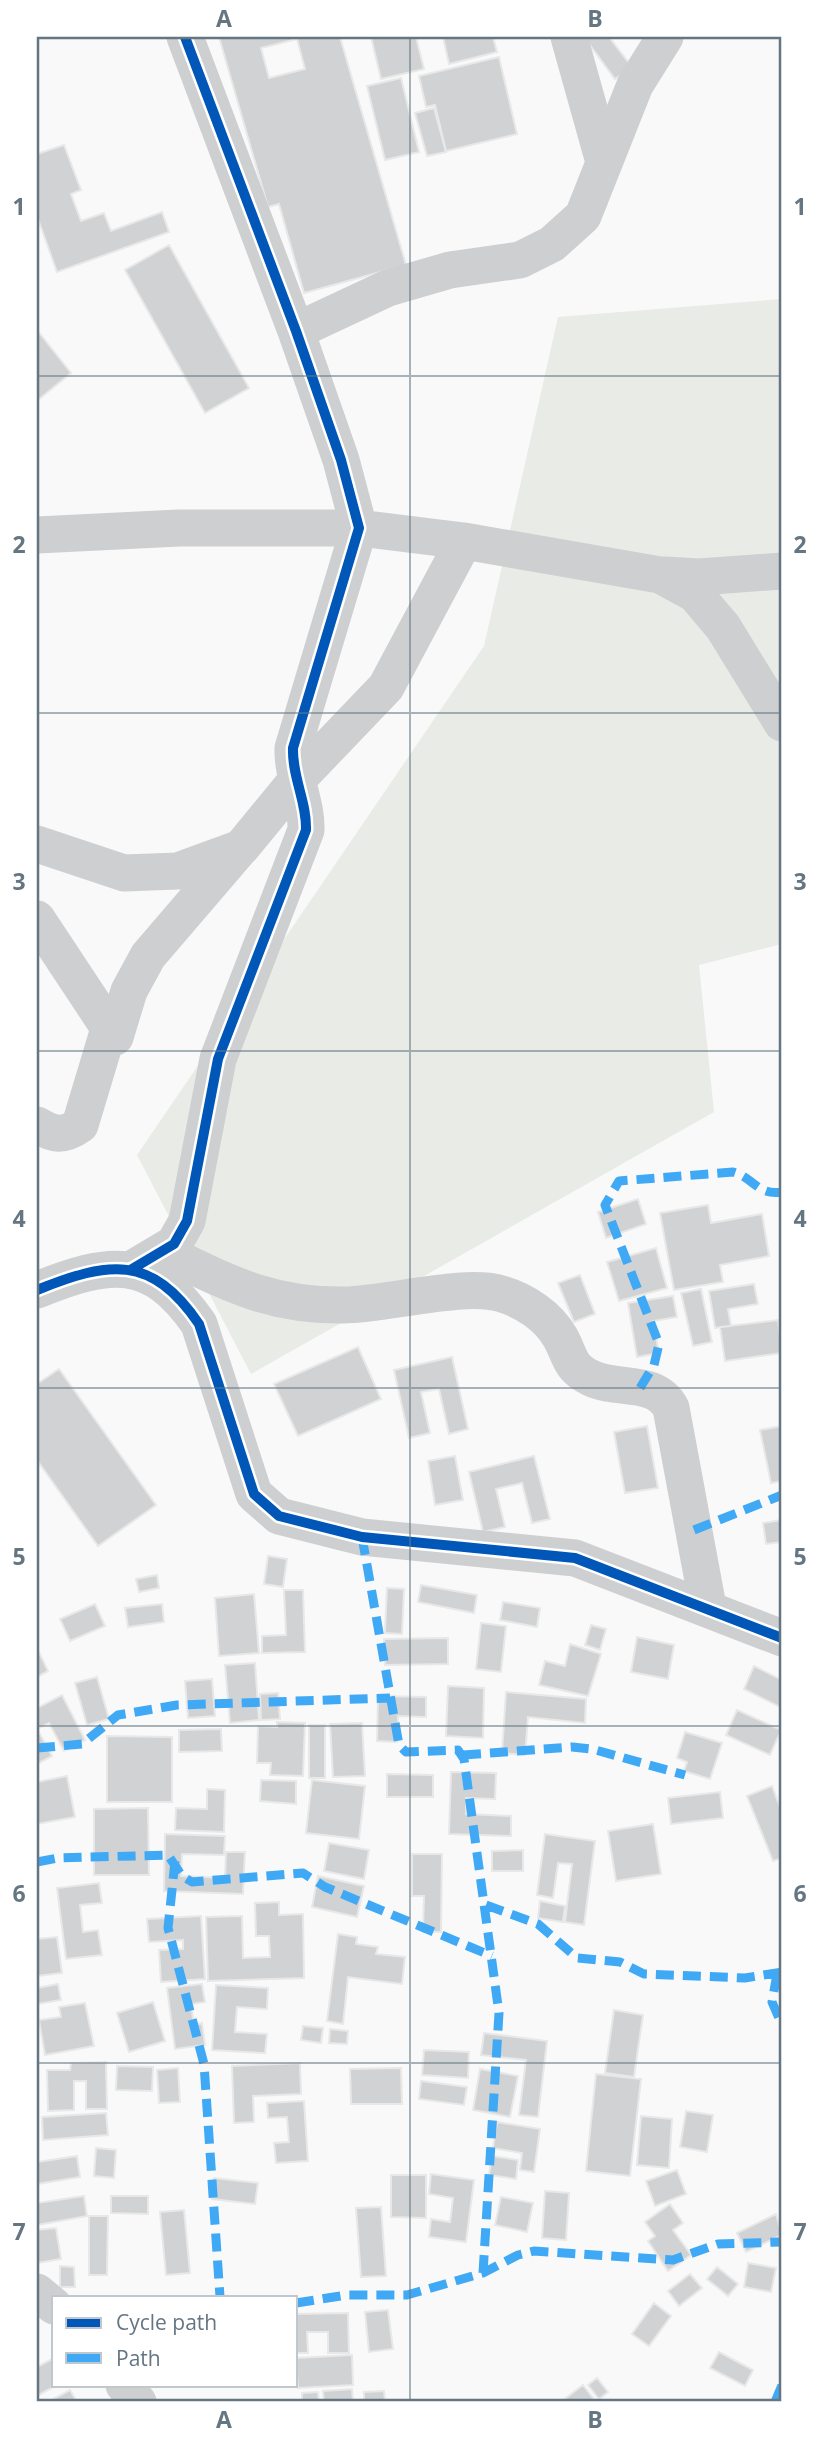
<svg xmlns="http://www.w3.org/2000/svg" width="819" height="2439" font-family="'Open Sans',sans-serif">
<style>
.green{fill:#e8ebe6}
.building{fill:#d0d2d3;stroke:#e8e8e8;stroke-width:2;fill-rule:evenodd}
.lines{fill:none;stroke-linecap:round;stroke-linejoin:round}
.minor{stroke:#cecfd0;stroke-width:37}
.quiet{stroke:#3fa9f5;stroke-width:9;stroke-dasharray:18 9;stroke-linecap:butt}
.cycleway-casing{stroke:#fff;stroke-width:15}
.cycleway{stroke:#0057b8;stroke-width:10}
.grid{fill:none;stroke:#657683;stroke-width:2;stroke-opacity:0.55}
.neatline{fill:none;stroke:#657683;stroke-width:2.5}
.grid-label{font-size:23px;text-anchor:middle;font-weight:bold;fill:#657683}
</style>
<rect width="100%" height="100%" fill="#f9f9f9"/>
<path class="green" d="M782 299V944L699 965 714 1112 251 1374 137 1155 484 646 558 317Z"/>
<path class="building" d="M219 37H340L406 265 304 293 279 204 268 207ZM297 39 305 69 269 78 261 48Z
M371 37H416L424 69 381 79Z
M443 37H493L497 52 449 64Z
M584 37H609L632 67 615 79Z
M499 57 517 134 446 151 435 105 426 107 419 76Z
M401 78 419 152 385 160 367 86Z
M434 108 446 152 427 156 415 113Z
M64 145 81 190 71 194 81 221 104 213 111 231 162 212 169 232 57 272 37 216V154Z
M169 245 249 388 205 413 125 270Z
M37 330 71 373 38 400 37 398Z
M638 1199 646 1224 606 1238 598 1212Z
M708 1205 711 1223 762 1214 769 1256 720 1265 723 1282 674 1290 660 1213Z
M656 1248 667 1288 619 1301 607 1262Z
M580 1275 595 1314 574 1322 558 1283Z
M754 1284 758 1304 728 1309 731 1326 715 1328 709 1291Z
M701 1289 712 1342 693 1346 681 1293Z
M673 1296 677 1317 653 1321 659 1353 637 1357 628 1303Z
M778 1320 782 1353 725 1361 720 1327Z
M358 1347 381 1399 298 1436 274 1384Z
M452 1357 468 1429 449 1434 439 1389 421 1392 430 1433 409 1438 394 1370Z
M59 1369 156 1505 98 1546 37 1460V1384Z
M647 1426 658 1488 625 1493 614 1432Z
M782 1426V1481L771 1483 760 1430Z
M455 1456 463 1500 435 1505 428 1461Z
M534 1456 550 1519 532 1523 522 1483 496 1489 505 1527 483 1532 469 1472Z
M782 1520V1542L766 1544 763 1523Z
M268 1556 287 1559 283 1587 264 1584Z
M157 1575 159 1588 139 1592 136 1579Z
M421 1585 477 1595 474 1613 418 1602Z
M387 1588 404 1589 402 1634 385 1633Z
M284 1590H303L305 1652 262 1653V1636L286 1635Z
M254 1594 259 1653 219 1656 215 1598Z
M503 1602 540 1608 537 1627 500 1620Z
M95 1604 105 1626 70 1641 60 1619Z
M162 1604 164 1622 128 1627 125 1608Z
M481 1623 506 1626 501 1672 476 1669Z
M591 1625 606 1629 600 1650 585 1645Z
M637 1637 674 1645 668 1679 631 1672Z
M448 1638V1664L385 1665 384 1639Z
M570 1644 601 1654 588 1696 539 1685 545 1661 565 1666Z
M37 1648 48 1671 37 1677Z
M255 1663 259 1720 230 1723 225 1665Z
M754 1666 782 1680V1708L744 1689Z
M97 1677 109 1719 87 1725 75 1683Z
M212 1679 215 1716 188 1718 185 1681Z
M448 1686 484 1688 483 1738 446 1736Z
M506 1692 586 1699 585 1723 528 1717 525 1755 502 1753Z
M278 1693 280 1719 261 1720 260 1694Z
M62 1695 85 1740 64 1751 49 1723 37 1729 52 1756 37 1764V1708Z
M378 1696 426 1697V1717L398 1716 397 1742 377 1741Z
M737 1710 781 1730 770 1755 726 1735Z
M277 1722 305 1723 303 1776 270 1775 271 1763H257L258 1726 277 1727Z
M362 1723 365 1776 333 1777 330 1724Z
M309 1725H325V1778H309Z
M221 1729 222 1751 179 1752V1730Z
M685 1732 722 1743 710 1779 684 1771 687 1762 677 1758Z
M107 1736 172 1737V1802H107Z
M451 1772 496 1773 495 1799 466 1798V1814L511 1816V1836L449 1834Z
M387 1774 433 1775V1797H387Z
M67 1776 75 1817 37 1824V1782Z
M261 1780 296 1781V1804L260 1801Z
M312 1780 365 1786 359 1839 306 1833Z
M772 1786 782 1813V1858L773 1861 747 1796Z
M207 1789 225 1790 224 1832 175 1830 176 1808 207 1809Z
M720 1792 723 1818 671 1824 668 1798Z
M148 1808 149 1875H94V1809Z
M653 1824 661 1874 616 1881 608 1831Z
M165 1834 225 1836 224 1855 182 1854 181 1876 225 1878 226 1852H245L243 1894 164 1891Z
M545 1834 595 1841 584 1925 565 1922 572 1864 558 1863 553 1898 537 1895Z
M329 1843 369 1850 364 1879 324 1871Z
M523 1850V1871H492V1851Z
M412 1854H442L441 1932H423L424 1896H412Z
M318 1876 364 1886 357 1917 312 1907Z
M99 1883 102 1903 80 1905 83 1932 98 1930 102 1955 66 1959 57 1888Z
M540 1901 565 1906 563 1922 538 1918Z
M279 1902V1915L303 1914 304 1978 208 1981 206 1917 242 1916 243 1958 270 1957 269 1936H256L255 1903Z
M201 1916 205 1979 161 1982 159 1950 183 1949V1940L149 1942 147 1919Z
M338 1934 357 1937 356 1944 378 1947 376 1954 405 1957 402 1984 348 1977 343 2024 327 2021Z
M57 1937 62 1973 37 1976V1939Z
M58 1984 61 2000 37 2004V1988Z
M202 1984 205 2002 191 2004 194 2025 202 2023 205 2045 175 2049 167 1988Z
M216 1985 268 1988 267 2009 237 2007 235 2032 267 2034 265 2053 212 2050Z
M153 2002 165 2041 129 2052 117 2013Z
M85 2003 94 2046 45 2055 39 2020 61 2017 59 2007Z
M614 2010 643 2015 634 2077 605 2073Z
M303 2026 323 2028 321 2043 301 2040Z
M330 2029 348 2031 347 2044 329 2043Z
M484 2033 547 2041 538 2117 519 2115 526 2060 481 2055Z
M424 2050 469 2052 468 2078 422 2075Z
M106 2062 107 2109H86V2081H74V2110L48 2111 47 2070H70L71 2063Z
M300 2063 301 2094 253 2096 254 2122 234 2123 232 2066Z
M117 2066 153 2067 152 2091 116 2090Z
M178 2068 180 2102 159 2103 157 2070Z
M401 2068 402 2104H351L350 2069Z
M480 2069 518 2076 510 2117 473 2110Z
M596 2074 641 2079 630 2176 586 2171Z
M421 2081 467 2087 464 2105 419 2099Z
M304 2101 308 2161 276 2163 274 2143 289 2142 287 2117 268 2118 267 2103Z
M686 2111 713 2115 707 2152 680 2147Z
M106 2113 108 2135 43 2140 42 2117Z
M641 2116 672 2119 669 2168 637 2165Z
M497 2122 540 2129 534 2172 520 2170 522 2153 493 2148Z
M96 2148 116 2150 114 2178 94 2176Z
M77 2156 80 2177 37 2184V2162Z
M492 2156 518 2160 516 2179 489 2175Z
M677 2170 686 2194 655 2206 646 2181Z
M431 2174 474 2180 466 2242 429 2237 431 2219 450 2222 453 2198 429 2194Z
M391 2175H426V2218L391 2217Z
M214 2178 258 2183 255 2204 212 2199Z
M545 2191 569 2193 566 2240 542 2238Z
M84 2196 87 2216 37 2225V2203Z
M111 2196H148V2214L111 2213Z
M501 2197 533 2203 527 2232 495 2225Z
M670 2204 683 2223 673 2230 691 2255 668 2271 648 2241 655 2236 645 2222Z
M381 2207 386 2276 361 2277 356 2208Z
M184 2210 190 2273 166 2275 160 2212Z
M776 2214 782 2235 746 2252 737 2233Z
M89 2216H108L107 2275H89Z
M56 2228 61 2259 37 2263V2230Z
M748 2263 776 2268 771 2292 744 2287Z
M60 2266 74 2267 75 2287H60Z
M717 2267 738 2284 728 2296 707 2279Z
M690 2274 702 2288 679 2306 668 2291Z
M654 2303 671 2316 649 2346 632 2334Z
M388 2310 393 2349 369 2352 365 2312Z
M348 2313 349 2353H328V2332H307L308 2353H296V2314Z
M719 2352 753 2370 745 2386 710 2368Z
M352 2355 353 2385 298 2388 296 2358Z
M52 2359 57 2385 37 2396V2367Z
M597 2378 608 2392 599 2399 588 2385Z
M583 2385 596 2402H561Z
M352 2389 353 2402H324L323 2391Z
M70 2390 77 2402H48Z
M384 2391 385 2402H364V2392Z
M318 2392 319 2402H302V2393Z"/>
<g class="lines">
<path class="minor" d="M569 37 604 162
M296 331 388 288 450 270 520 260 552 244 583 216 635 85 665 37
M37 535 179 528H359L464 541 660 575 695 594 723 627 782 723
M665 575 699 577 782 571
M37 844 124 873 178 871 241 848 296 781 386 687 464 541
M37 919 115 1037
M37 1125C54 1135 63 1137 80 1125L108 1032 115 1037 129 991 148 956 238 851
M164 1252C228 1283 270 1306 344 1305 386 1305 465 1282 502 1294 525 1301 548 1316 560 1337 571 1356 568 1367 591 1378 618 1391 655 1378 671 1408L708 1607
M132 1269 174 1244 187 1221 218 1059 306 830C307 802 292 777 293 748L359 528 341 460 296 331 185 37
M37 1290C109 1261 151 1254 199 1324L254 1494 279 1516 362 1537 575 1558 782 1638
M37 2292 54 2306
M124 2385 138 2402"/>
<path class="quiet" d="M640 1388 654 1365 659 1344 605 1205 619 1181 733 1172C754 1178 758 1196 782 1192
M694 1530 782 1495
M362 1537 399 1745 406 1752 458 1750 464 1759 499 2013 483 2273
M37 1748 82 1744 118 1715 177 1705 390 1698
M463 1755 572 1747 592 1749 685 1775
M175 1861 168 1928 204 2064 220 2297
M37 1862 58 1858 168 1855 182 1876 192 1882 303 1873 325 1887 492 1956
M486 1905 538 1924 577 1958 620 1962 644 1974 745 1978 782 1972
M777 1974 772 2002 782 2025
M296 2303 347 2295H407L483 2273 518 2255 534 2251 673 2260 718 2244 782 2242
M775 2402 782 2385"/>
<g class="cycleway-casing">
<path id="cycleway" d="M132 1269 174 1244 187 1221 218 1059 306 830C307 802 292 777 293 748L359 528 341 460 296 331 185 37
M37 1290C109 1261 151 1254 199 1324L254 1494 279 1516 362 1537 575 1558 782 1638"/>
</g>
<use href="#cycleway" class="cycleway"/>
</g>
<path class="grid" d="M410 37V2402M37 376H782M37 713H782M37 1051H782M37 1388H782M37 1726H782M37 2063H782"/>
<rect width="819" height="2439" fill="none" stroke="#ffffff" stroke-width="77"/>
<rect x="52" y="2296" width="245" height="91" fill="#ffffff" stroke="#c1c8cd" stroke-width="2"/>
<rect x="66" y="2318" width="35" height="10" fill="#0057b8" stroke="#c1c8cd" stroke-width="2"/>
<text x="116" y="2330" font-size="21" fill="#657683">Cycle path</text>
<rect x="66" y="2353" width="35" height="10" fill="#3fa9f5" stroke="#c1c8cd" stroke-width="2"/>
<text x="116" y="2366" font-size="21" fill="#657683">Path</text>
<rect x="38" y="38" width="742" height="2362" class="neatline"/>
<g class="grid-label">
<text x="224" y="27">A</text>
<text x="595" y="27">B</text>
<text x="19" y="215">1</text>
<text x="800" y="215">1</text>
<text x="19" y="553">2</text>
<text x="800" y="553">2</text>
<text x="19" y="890">3</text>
<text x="800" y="890">3</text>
<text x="19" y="1227">4</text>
<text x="800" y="1227">4</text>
<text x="19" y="1565">5</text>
<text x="800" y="1565">5</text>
<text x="19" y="1902">6</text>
<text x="800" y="1902">6</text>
<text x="19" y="2240">7</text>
<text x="800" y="2240">7</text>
<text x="224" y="2428">A</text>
<text x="595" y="2428">B</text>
</g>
</svg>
